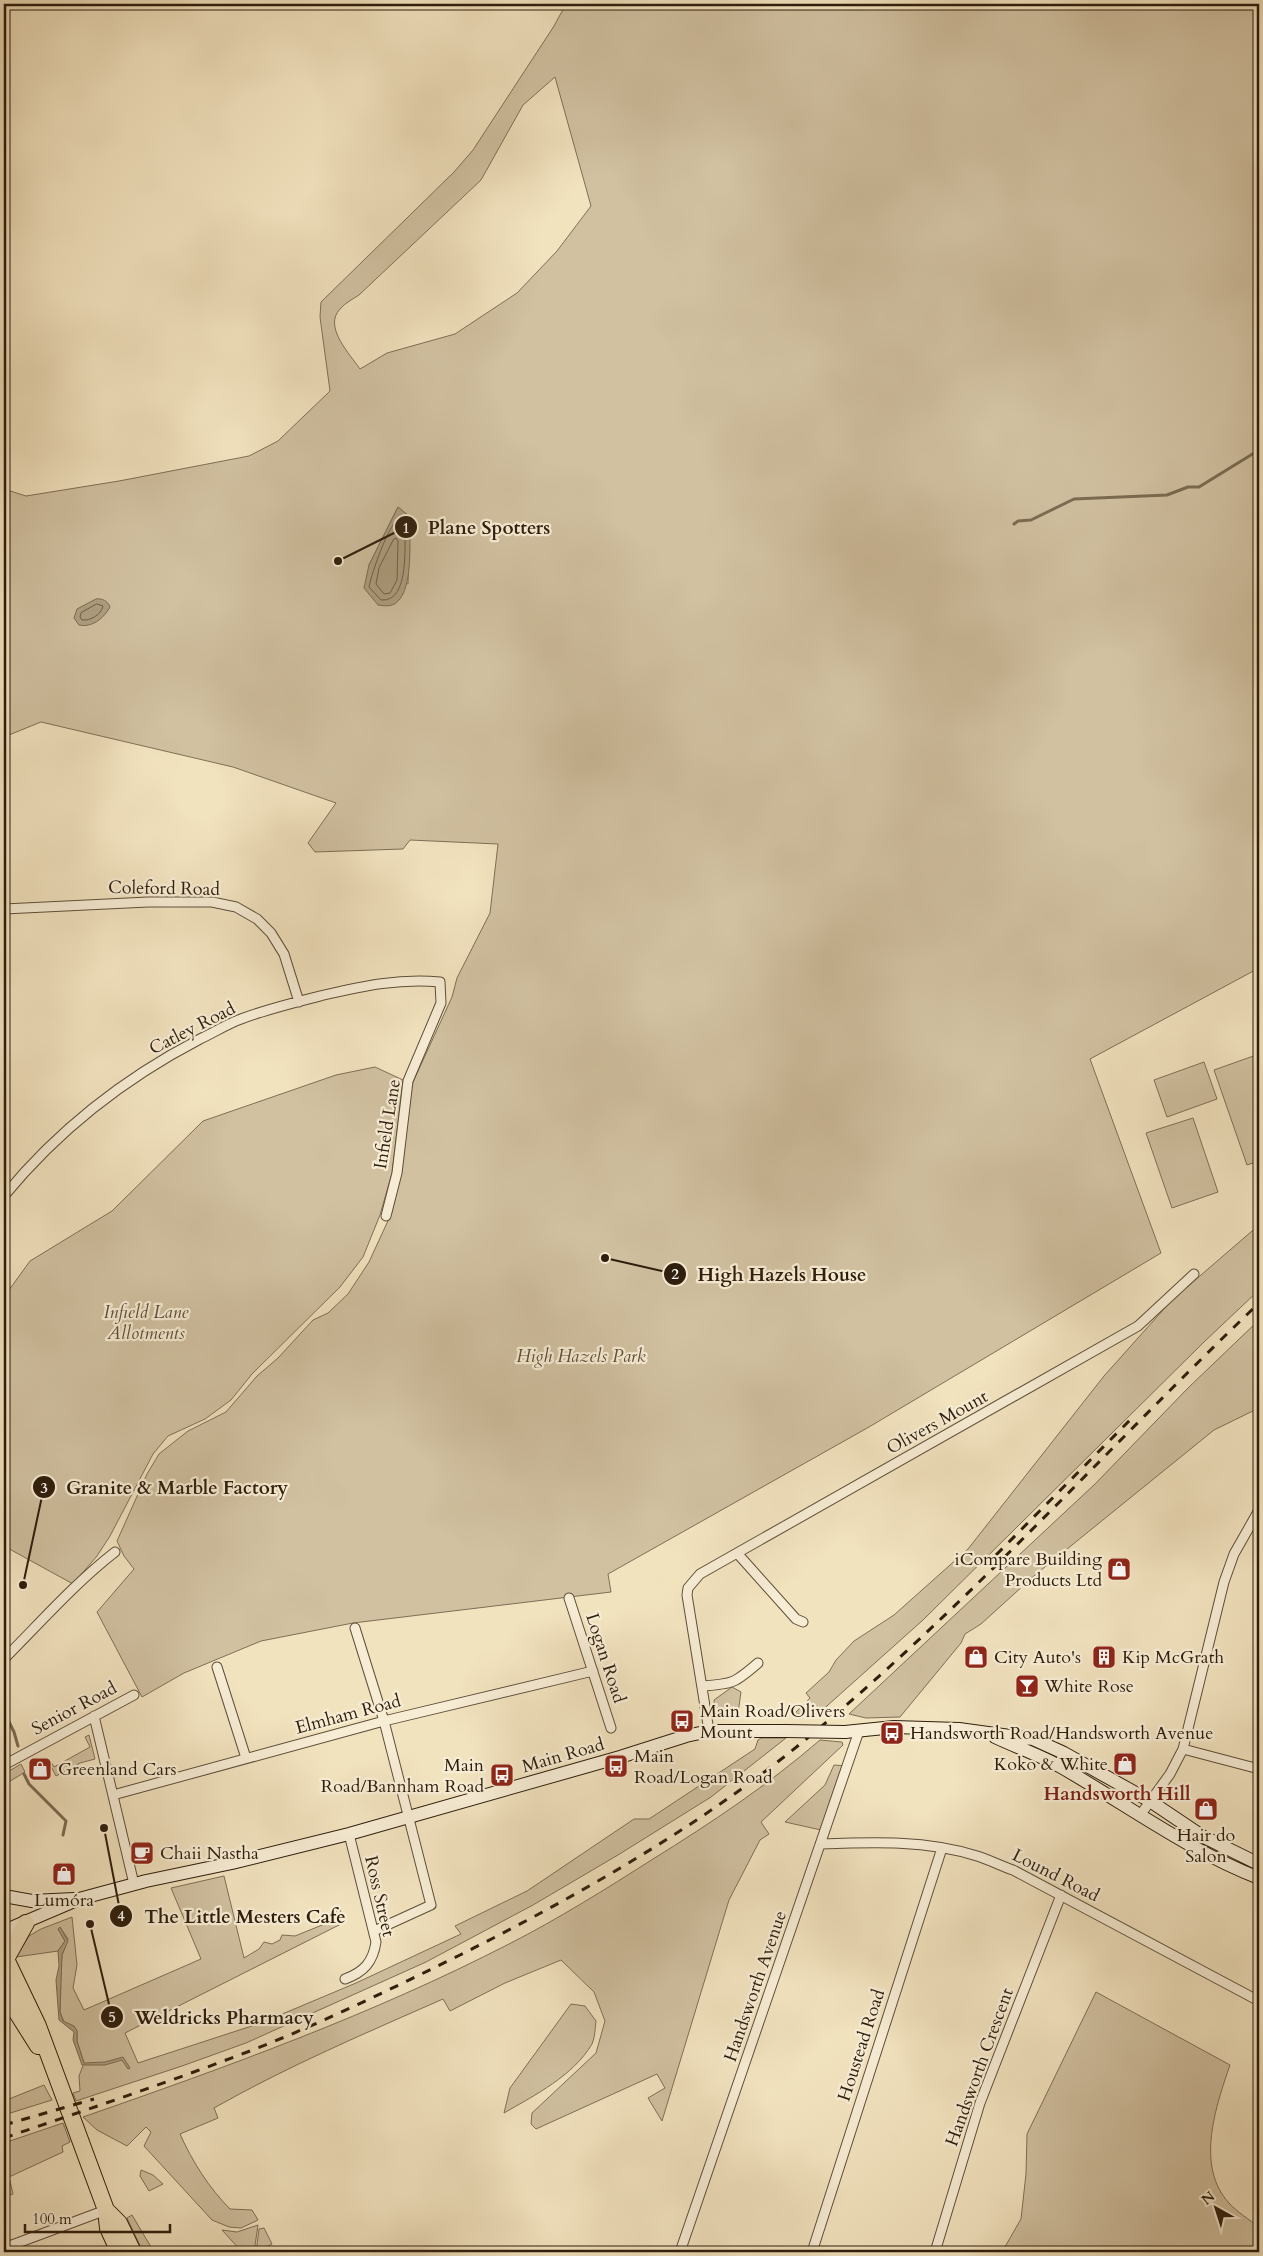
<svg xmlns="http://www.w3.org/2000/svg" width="1263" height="2256" font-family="Cardo,serif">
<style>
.green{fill:#d1c1a1;stroke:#7f6f56;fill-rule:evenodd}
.water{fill:#afa082;stroke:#7b6c53}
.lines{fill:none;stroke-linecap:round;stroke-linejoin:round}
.shore{stroke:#6e5e47;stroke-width:1}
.stream{stroke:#7b6c53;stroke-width:3}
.street-casing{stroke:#5e4e39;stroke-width:11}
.secondary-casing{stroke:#2d1d0c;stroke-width:14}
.highway-casing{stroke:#2d1d0c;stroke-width:18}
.street{stroke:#f7edd5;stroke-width:9}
.secondary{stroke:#f7edd5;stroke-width:12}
.highway{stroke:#f2e3bf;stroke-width:16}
.rail{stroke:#2d1d0c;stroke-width:3;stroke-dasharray:9 9;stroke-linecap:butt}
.secondary-bridge-casing{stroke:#2d1d0c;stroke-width:14;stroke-linecap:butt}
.secondary-bridge{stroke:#f7edd5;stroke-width:12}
.labels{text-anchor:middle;stroke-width:4.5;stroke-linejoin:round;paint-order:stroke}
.street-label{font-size:18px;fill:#2d1d0c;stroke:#f7edd5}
.park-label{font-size:18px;font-style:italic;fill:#5e4e39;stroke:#f7edd5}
.poi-label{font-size:18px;fill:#2d1d0c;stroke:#f7edd5;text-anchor:start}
.neighbourhood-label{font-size:19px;font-weight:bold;fill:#7a1f14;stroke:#f7edd5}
.leader{fill:none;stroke:#2d1d0c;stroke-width:2}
.callout-dot{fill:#2d1d0c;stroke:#f7edd5;stroke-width:2}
.mark-label{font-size:15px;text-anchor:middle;font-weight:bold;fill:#fff}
.callout-label{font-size:19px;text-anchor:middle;font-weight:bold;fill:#2d1d0c;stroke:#f7edd5;stroke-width:4.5;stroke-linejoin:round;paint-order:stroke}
</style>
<rect width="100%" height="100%" fill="#f2e3bf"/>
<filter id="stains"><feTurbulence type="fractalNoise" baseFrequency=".004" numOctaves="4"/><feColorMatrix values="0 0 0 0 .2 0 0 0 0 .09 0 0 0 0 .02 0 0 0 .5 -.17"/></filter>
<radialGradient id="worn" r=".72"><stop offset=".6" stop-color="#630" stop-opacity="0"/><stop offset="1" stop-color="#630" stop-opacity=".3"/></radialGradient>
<path class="green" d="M566 4H1259V968L1090 1059 1161 1253 869 1427 608 1574 611 1592 353 1623 261 1641 184 1673 142 1697 97 1612 134 1569 124 1556 117 1541 147 1474 159 1454 188 1431 226 1412 257 1376 278 1358 313 1320 328 1313 348 1294 369 1262 392 1212 400 1177 405 1116 413 1082 452 997 457 978 490 913 498 844 410 840 403 849 315 852 308 843 336 803 233 767 41 722 4 737V489L26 496 119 481 249 456 278 441 330 391 320 317 321 302 454 172 473 150 554 26ZM555 77 591 206 557 251 517 293 455 334 387 353 360 369C350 354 323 327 340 309 345 303 353 299 359 295L481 180 523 105ZM398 507 410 517 408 584 369 565Z
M1259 1054V1161L1247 1165 1214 1070Z
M1204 1062 1217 1099 1167 1117 1154 1080Z
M375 1067 403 1080 392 1173 380 1215 363 1257 340 1287 252 1374 231 1400 205 1419 168 1436 153 1454 110 1536 97 1556 73 1584 4 1546V1297L30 1261 112 1211 203 1121 336 1075Z
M1193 1118 1218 1192 1172 1208 1146 1133Z
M1259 1225V1290L1204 1342 923 1620 818 1714H794L810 1698 806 1693 829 1672 836 1660 854 1641 894 1615 968 1549 1104 1376 1172 1300Z
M1259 1320V1408L1214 1430 1035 1575 981 1624 965 1634 961 1643 900 1717 866 1718 849 1714 1095 1484 1188 1388Z
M732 1687 741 1692 738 1713H715L714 1700Z
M89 1735 95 1759 80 1763 56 1776 47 1759H49L54 1767 90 1747 85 1737Z
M761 1738H786L711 1797 618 1855 533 1905 426 1962 246 2043 182 2066 76 2101 73 2093 80 2091 79 2076 84 2063 77 2041V2031L74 2026 65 2024 60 2012V1986L62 1955 68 1939 60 1927 58 1929 65 1941 58 1951 16 1957 29 1936 41 1929 72 1917 77 1965 73 1988 84 2010 201 1959 171 1888 224 1876 244 1958 259 1949 264 1942 272 1944 280 1940 282 1935 295 1936 327 1923 340 1908 343 1923 125 2033 138 2063 261 2023 356 1983 461 1934 455 1926 527 1891 634 1819H649L755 1749 758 1740Z
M820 1740 842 1742 843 1745 761 1822 769 1834 760 1840 729 1900 662 2121 648 2098 665 2088 657 2074 536 2129 531 2124 532 2113 596 2053 605 2021 594 1992 561 1960 505 1983 450 2011 443 1999C366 2033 288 2066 214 2108L218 2118 180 2134C192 2161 209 2188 230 2209L252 2210 258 2220 241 2228 229 2227 212 2220 144 2146 151 2132 146 2127 127 2146 97 2130 83 2117C227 2067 373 2014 509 1944 558 1919 606 1889 653 1859 711 1823 768 1785 820 1740Z
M21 1764 25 1772 4 1785V1774Z
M834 1765 848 1766 821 1830 785 1822 825 1785Z
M1096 1992 1230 2065C1216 2106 1195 2166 1229 2203 1237 2212 1250 2220 1259 2227V2252H1002L1021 2219 1026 2174 1027 2134Z
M571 2004 585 2006 596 2021C595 2028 595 2038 592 2044 573 2076 535 2095 504 2113L510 2088Z
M44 2085 52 2100 4 2115V2101Z
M63 2123 70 2142 62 2146 63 2152 9 2177 13 2194 4 2197V2143Z
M141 2170 153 2175 163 2184 149 2191 140 2176Z
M132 2215 154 2252H143L127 2218Z
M258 2225 254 2252H242L222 2230 237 2232Z
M264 2228 272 2244 262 2249 264 2252H256L259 2229Z"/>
<path class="water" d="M398 507 410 517C409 537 414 588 397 602 392 607 385 606 378 605L364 588 369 565Z
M96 599C102 598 108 601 110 607 104 618 92 628 79 625L74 618 77 609Z
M60 1927 68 1941 62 1955 60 2012 63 2021 74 2026 77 2031V2041L84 2063 105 2062 123 2057 130 2068 128 2069 122 2060 105 2065H82L73 2040 74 2032 59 2020 56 1980 59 1966 58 1951 65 1941 58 1929Z"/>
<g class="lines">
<path class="shore" d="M401 516 405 520C404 540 411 603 381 600L369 587C372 572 389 522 401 516Z
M394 539 396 538 398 541 397 580 390 593 384 594 376 584 379 568Z
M97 604 103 606C101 615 90 621 82 620L80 617 81 613Z"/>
<path class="stream" d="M1014 524 1018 521 1031 520 1074 499 1167 495 1188 487H1199L1259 450
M4 1712 14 1732 18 1746
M24 1774 29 1784 66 1821 63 1835"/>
<g class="street-casing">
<path id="street" d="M4 909 148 902H212L236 907 257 919 271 933 284 954 299 1002
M4 1196C59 1129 123 1079 200 1039 213 1033 227 1024 241 1019 267 1009 296 1002 324 995 363 986 400 978 440 982L441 1003 408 1081 397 1173 386 1216
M737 1553 796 1619 803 1622
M569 1598 611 1728
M355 1628 384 1721 431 1905 374 1931
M4 1659C40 1623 74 1584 115 1552
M217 1667 246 1758
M703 1686C733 1684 735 1683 758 1663
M94 1716 134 1884
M709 1731 687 1595 688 1588 700 1574 1138 1326 1194 1274
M1183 1749 1259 1769
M4 1765 134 1695
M113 1795 384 1721 593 1671
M1141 1814 1170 1774 1183 1749 1224 1582 1234 1554 1259 1510
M821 1844C873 1842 927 1840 977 1856 990 1860 1001 1866 1013 1870L1259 2001
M345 1979C364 1972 373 1962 376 1942L349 1834
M4 2248 106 2210
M680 2252 859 1731
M812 2252 942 1848
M935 2252 980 2103 1061 1895"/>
</g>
<g class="secondary-casing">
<path id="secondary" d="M845 1732 894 1727 959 1729 1033 1739 1064 1753 1150 1801 1202 1836 1259 1864
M995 1737C1016 1747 1040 1755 1061 1767 1124 1803 1191 1852 1259 1878
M4 1896 32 1901 74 1899
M4 1931 79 1899 146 1881 232 1863 349 1834 620 1757 686 1736 709 1731H786"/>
</g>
<g class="highway-casing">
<path id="highway" d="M4 1955 38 2026 106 2210 108 2228 119 2252
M6 1959 26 1923
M4 1992 38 2046
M106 2210 119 2223 133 2252"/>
</g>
<use href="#street" class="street"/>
<use href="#secondary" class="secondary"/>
<use href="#highway" class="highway"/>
<path class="rail" d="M996 1555 1130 1420
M4 2125 94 2099
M4 2138C86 2110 169 2082 250 2051 322 2023 391 1989 460 1955 579 1895 695 1829 799 1745 964 1610 1105 1450 1259 1303"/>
<g class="secondary-bridge-casing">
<path id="secondary-bridge" d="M786 1731 845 1732"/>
</g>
<use href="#secondary-bridge" class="secondary-bridge"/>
</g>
<defs>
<g id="shop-square" transform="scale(1.25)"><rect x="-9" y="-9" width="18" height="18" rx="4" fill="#8f2418" stroke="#f7edd5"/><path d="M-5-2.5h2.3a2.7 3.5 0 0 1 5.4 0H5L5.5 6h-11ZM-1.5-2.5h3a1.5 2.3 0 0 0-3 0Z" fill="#fff"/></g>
<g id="building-square" transform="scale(1.25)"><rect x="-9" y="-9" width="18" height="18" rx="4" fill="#8f2418" stroke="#f7edd5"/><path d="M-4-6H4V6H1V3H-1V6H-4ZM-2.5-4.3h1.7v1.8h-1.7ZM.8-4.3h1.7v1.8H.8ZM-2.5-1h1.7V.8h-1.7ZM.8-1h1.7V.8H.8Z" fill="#fff"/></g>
<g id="bar-square" transform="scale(1.25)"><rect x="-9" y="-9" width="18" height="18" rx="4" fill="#8f2418" stroke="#f7edd5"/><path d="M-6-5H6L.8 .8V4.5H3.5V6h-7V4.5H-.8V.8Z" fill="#fff"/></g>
<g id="bus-square" transform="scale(1.25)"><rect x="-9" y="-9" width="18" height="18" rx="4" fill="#8f2418" stroke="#f7edd5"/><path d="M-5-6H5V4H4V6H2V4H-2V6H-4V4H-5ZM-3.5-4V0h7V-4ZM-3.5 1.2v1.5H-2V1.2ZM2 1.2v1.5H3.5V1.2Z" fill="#fff"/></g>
<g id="cafe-square" transform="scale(1.25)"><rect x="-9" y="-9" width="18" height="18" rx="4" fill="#8f2418" stroke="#f7edd5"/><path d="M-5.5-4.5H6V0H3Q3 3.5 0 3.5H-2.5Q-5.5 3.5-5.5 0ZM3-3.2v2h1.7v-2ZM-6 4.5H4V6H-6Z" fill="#fff"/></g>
</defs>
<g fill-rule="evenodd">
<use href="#shop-square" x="1119" y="1569"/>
<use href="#shop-square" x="976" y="1657"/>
<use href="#building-square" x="1104" y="1657"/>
<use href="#bar-square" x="1027" y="1686"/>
<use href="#bus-square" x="682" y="1721"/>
<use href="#bus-square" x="892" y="1733"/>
<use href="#shop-square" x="1125" y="1764"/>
<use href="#bus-square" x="616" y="1766"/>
<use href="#shop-square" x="40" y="1769"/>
<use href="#bus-square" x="502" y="1775"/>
<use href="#shop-square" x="1206" y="1809"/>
<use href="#cafe-square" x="142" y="1853"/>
<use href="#shop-square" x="64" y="1874"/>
</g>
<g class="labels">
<g class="street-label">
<text transform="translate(164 888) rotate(1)" y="6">Coleford Road</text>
<text transform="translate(192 1028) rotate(-27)" y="6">Catley Road</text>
<text transform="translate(387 1124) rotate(-81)" y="6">Infield Lane</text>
<text transform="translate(937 1422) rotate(-29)" y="6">Olivers Mount</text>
<text transform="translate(606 1658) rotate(72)" y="6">Logan Road</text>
<text transform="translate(74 1708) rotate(-28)" y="6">Senior Road</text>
<text transform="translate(348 1714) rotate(-15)" y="6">Elmham Road</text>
<text transform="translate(563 1755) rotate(-16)" y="6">Main Road</text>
<text transform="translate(1056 1875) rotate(27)" y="6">Lound Road</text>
<text transform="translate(380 1896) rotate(77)" y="6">Ross Street</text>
<text transform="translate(755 1986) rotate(-71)" y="6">Handsworth Avenue</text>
<text transform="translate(861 2045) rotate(-72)" y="6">Houstead Road</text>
<text transform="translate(979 2067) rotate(-70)" y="6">Handsworth Crescent</text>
</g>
<g class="park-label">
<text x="146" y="1318">Infield Lane<tspan x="146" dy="21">Allotments</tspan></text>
<text x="581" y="1362">High Hazels Park</text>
</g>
<g class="poi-label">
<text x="1102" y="1565" text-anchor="end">iCompare Building<tspan x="1102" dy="21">Products Ltd</tspan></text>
<text x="994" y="1663">City Auto's</text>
<text x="1122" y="1663">Kip McGrath</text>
<text x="1044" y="1692">White Rose</text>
<text x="700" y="1717">Main Road/Olivers<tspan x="700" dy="21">Mount</tspan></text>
<text x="910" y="1739">Handsworth Road/Handsworth Avenue</text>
<text x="634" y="1762">Main<tspan x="634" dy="21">Road/Logan Road</tspan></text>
<text x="1108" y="1770" text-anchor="end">Koko &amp; White</text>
<text x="484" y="1771" text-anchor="end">Main<tspan x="484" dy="21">Road/Bannham Road</tspan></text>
<text x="58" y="1775">Greenland Cars</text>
<text x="1206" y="1841" text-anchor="middle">Hair do<tspan x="1206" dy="21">Salon</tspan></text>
<text x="160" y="1859">Chaii Nastha</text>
<text x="64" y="1906" text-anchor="middle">Lumóra</text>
</g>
<g class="neighbourhood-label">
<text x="1117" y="1800">Handsworth Hill</text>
</g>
</g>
<path class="leader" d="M338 561L406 527M605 1258L675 1274M23 1585L44 1487M104 1828L121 1916M90 1924L112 2017"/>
<g class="callout-dot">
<circle cx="338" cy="561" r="5"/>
<circle cx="605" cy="1258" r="5"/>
<circle cx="23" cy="1585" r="5"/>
<circle cx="104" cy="1828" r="5"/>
<circle cx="90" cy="1924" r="5"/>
<circle cx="406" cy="527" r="12"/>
<circle cx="675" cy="1274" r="12"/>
<circle cx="44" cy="1487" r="12"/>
<circle cx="121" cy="1916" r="12"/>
<circle cx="112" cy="2017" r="12"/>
</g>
<g class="mark-label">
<text x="406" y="533">1</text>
<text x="675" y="1279">2</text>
<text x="44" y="1493">3</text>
<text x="121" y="1921">4</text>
<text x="112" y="2022">5</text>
</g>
<g class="callout-label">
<text x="489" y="534">Plane Spotters</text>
<text x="782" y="1281">High Hazels House</text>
<text x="177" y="1494">Granite &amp; Marble Factory</text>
<text x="245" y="1923">The Little Mesters Cafe</text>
<text x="224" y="2024">Weldricks Pharmacy</text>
</g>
<rect width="1263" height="2256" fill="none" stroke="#f2e3bf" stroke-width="20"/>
<rect x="5" y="5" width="1253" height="2246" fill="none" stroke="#2d1d0c" stroke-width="2.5"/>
<rect x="10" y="10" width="1243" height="2236" fill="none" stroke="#2d1d0c"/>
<g transform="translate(1216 2208) rotate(321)" stroke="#f7edd5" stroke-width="4" paint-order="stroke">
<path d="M0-4L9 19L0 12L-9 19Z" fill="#2d1d0c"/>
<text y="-8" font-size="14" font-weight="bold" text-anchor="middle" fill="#2d1d0c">N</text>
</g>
<path d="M25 2224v8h145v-8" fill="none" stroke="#2d1d0c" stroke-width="2.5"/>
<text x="32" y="2224" font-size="15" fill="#2d1d0c" stroke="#f7edd5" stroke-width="4" paint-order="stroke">100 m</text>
<rect width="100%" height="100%" filter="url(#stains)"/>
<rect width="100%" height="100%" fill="url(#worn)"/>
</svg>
